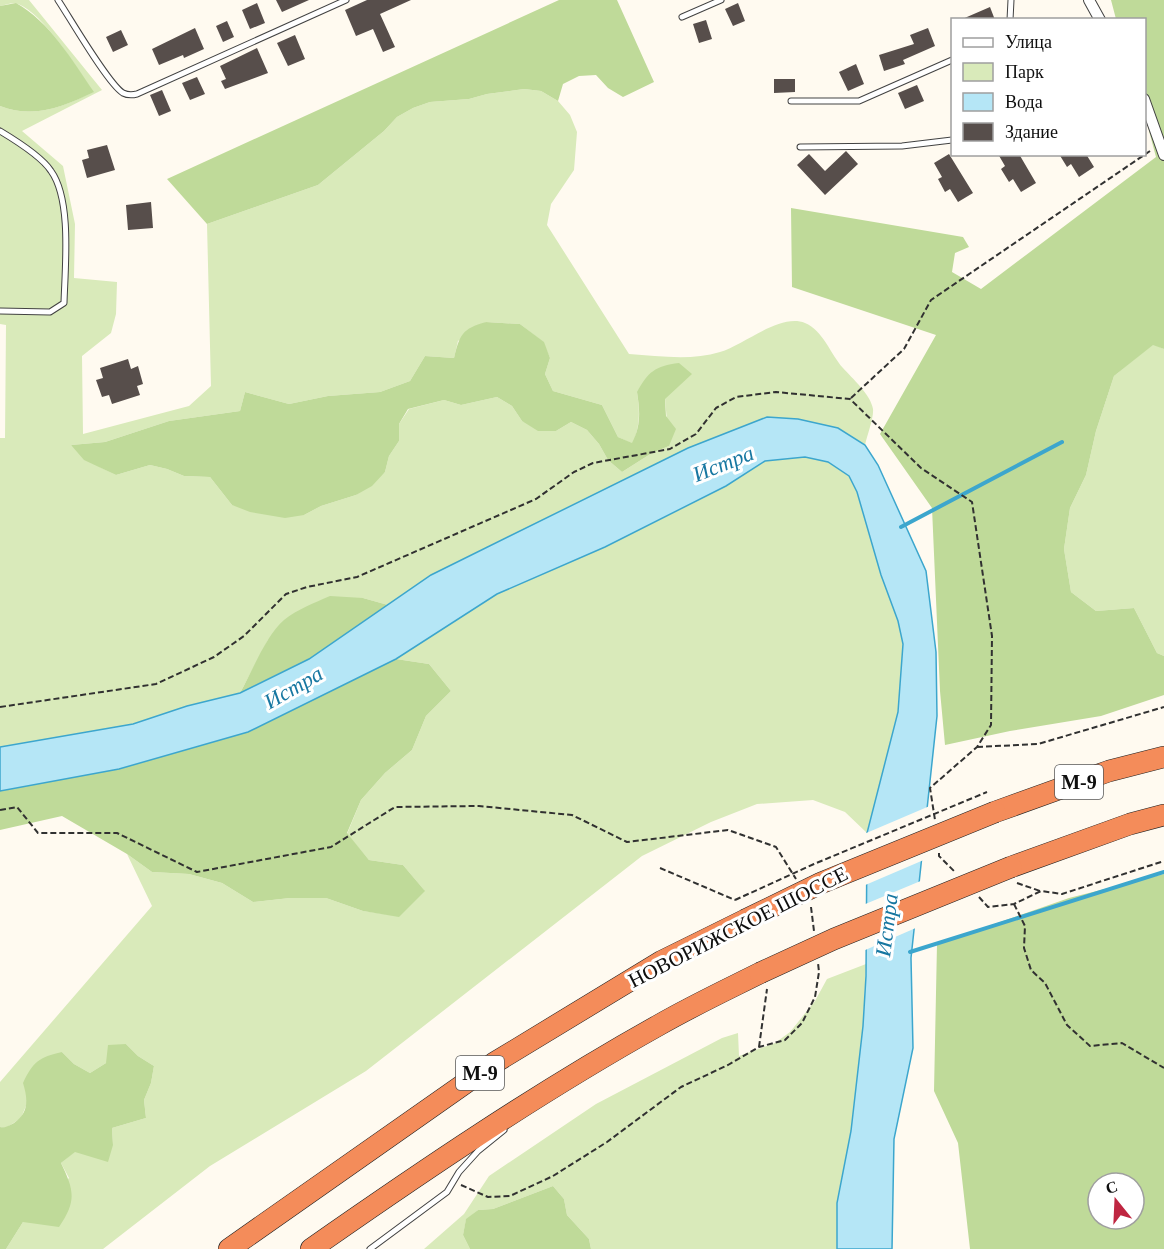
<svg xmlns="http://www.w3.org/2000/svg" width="1164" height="1249" font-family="Georgia,serif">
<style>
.green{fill:#d9eaba;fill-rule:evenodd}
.forest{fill:#bfda99;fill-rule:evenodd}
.water{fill:#b5e6f6;stroke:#3ca6cd;stroke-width:1.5}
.pier{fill:#fffaf0}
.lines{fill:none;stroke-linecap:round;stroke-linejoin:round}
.stream{stroke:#3ca6cd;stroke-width:4}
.building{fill:#574e4b}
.lane-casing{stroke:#424242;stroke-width:7}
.street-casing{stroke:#424242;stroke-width:12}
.highway-casing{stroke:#202020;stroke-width:22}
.path{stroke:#313131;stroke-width:2;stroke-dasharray:6 3;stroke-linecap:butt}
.lane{stroke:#fff;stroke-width:5}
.street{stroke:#fff;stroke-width:10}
.highway{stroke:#f48c5a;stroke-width:21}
.highway-bridge-casing{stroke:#202020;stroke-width:22;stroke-linecap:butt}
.path-bridge{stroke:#313131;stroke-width:2;stroke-dasharray:6 3;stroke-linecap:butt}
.highway-bridge{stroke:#f48c5a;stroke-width:21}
.labels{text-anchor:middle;stroke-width:6;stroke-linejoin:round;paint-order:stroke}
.shield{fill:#fff;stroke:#575757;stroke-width:1.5}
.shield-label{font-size:20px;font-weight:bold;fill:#0f0f0f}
.street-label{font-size:21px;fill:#0f0f0f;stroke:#fff}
.water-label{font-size:22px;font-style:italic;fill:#1777a1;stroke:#fff}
</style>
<rect width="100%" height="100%" fill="#fffaf0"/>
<path class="green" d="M0 0H29L102 90 22 131 63 166 75 224 74 278 117 282 116 314 111 333 82 356 83 434 189 406 211 386 207 224 318 185 384 131 397 117 413 108 430 102 469 99 487 94 524 89 541 91 558 101 570 115 577 132 574 170 551 204 547 225 629 354C659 356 691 361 720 352 744 345 780 313 805 323 823 330 831 355 843 368 852 378 871 395 873 409 874 417 867 436 865 445L838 428 688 448 431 575 388 605 363 598 268 640 240 693 187 706 133 724 0 747V438H5L6 325 0 324V106C33 119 63 107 93 92 78 69 43 13 18 4 13 2 6 5 0 6ZM486 322 520 324 543 342 550 358 545 374 553 391 602 405 618 437 633 444C640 425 640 411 637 392L665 398 669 446 652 453 622 472 608 460 599 444 587 430 571 422 556 431 522 421 512 406 497 397 461 405 444 400 409 409 399 424V441L389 456 385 472 356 495 321 506 304 515 232 505 210 477 184 476 167 469 150 465 116 475 100 467 71 445 105 442 169 421 240 411 245 392 289 404 328 396 380 392 410 381 425 356 454 358 458 341Z
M1153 344 1164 349V656L1157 653 1134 608 1096 611 1071 592 1064 549 1070 508 1086 475 1096 431 1114 376Z
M805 457 828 462 849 476 857 492 881 575 898 621 903 644 898 712 867 833 845 812 813 800 757 804 711 822 642 856 366 1071 210 1166 103 1249H6L23 1222 69 1178 61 1163 74 1152 113 1145 112 1128 146 1118 144 1100 151 1083 154 1066 138 1056 126 1044 106 1063 90 1073 74 1064 62 1052 28 1101 21 1118 6 1128 0 1127V1082L152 906 127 854 152 872 189 874 222 883 253 902 290 898H326L363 911 399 916 424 890 403 865 369 860 347 834 361 800 385 773 412 750 426 716 451 691 429 664 396 659 497 594 605 547 726 486 765 461Z
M866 964 863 1026 851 1131 837 1203V1249H591L589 1239 567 1215 564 1199 553 1186 493 1209 478 1210 466 1220 463 1235 470 1249H424L464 1214 489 1176 596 1104 722 1038 738 1033 739 1056 775 1043 790 1032 815 1001 827 979Z"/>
<path class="forest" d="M559 0H617L654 82 623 97 608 88 596 75 579 76 563 84 558 101 541 91 524 89 487 94 469 99 430 102 413 108 397 117 384 131 318 185 207 224 167 179Z
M1111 0H1164V349L1153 345 1114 376 1096 431 1086 475 1070 508 1064 549 1071 592 1096 611 1134 608 1157 653 1164 656V695L1101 716 1010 731 945 745 940 691 932 508 880 434 936 335 792 287 791 208 963 237 969 247 955 253 952 272 981 289 1156 157 1145 116 1144 20 1116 19Z
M16 3C50 22 72 60 94 92 63 107 33 119 0 106V6Z
M486 322 520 324 544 342 550 358 545 374 553 391 602 405 618 437 632 443C641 426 640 411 637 392 648 372 655 366 679 363L692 374 665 399 666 416 676 429 669 446 652 453 622 472 608 460 599 444 587 430 571 422 556 431H538L522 421 512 406 497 397 461 405 444 400 408 409 399 424V441L389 456 385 472 372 486 356 495 321 506 304 515 285 518 250 512 232 505 210 477 184 476 167 469 150 465 116 475 84 460 71 445 105 442 169 421 240 411 245 392 289 404 328 396 380 392 410 381 425 356 454 358C460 334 462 329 486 322Z
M330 596 363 598 388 605 309 659 240 693C252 672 266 635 284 620 298 609 314 603 330 596Z
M396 659 429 664 451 691 426 716 412 750 385 773 361 800 347 833 369 860 403 865 425 891 399 917 363 911 326 898H290L253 902 222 883 189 874 152 872 127 854 62 816 0 830V791L119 769 248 732Z
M1164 874V1249H970L958 1143 934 1091 937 944 1069 898ZM1098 1183H1134V1219H1098Z
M126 1044 138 1056 154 1066 151 1083 144 1100 146 1118 112 1128 113 1145 108 1162 75 1152 61 1163C74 1190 77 1201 59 1227L23 1222 6 1249H0V1127C6 1128 8 1126 14 1123 29 1113 28 1099 23 1083 33 1062 39 1057 62 1052L74 1064 90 1073 106 1063 108 1045Z
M553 1186 564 1199 567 1215 589 1239 591 1249H470L463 1235 466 1219 478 1210 493 1209Z"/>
<path class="water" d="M767 417 798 419 838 428 865 445 878 465 926 571 936 652 937 716 911 958 913 1048 894 1139 892 1249H837V1203L851 1131 863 1026 866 976 867 833 898 712 903 644 898 621 881 575 857 492 849 476 828 462 805 457 765 461 726 486 605 547 497 594 396 659 248 732 119 769 0 791V747L133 724 187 706 240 693 309 659 431 575 688 448Z"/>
<path class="pier" d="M932 805 926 859 863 886 864 834Z
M923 880 918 927 863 951V905Z"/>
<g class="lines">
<path class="stream" d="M901 527 1062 442
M910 952 1164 872"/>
</g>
<path class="building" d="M276 0H309L282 12Z
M367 0H411L380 14 395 47 383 52 373 29 356 36 345 10Z
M257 3 265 23 250 29 242 10Z
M738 3 745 21 733 26 725 9Z
M990 7 995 20H960Z
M706 20 712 39 699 43 693 24Z
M227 21 234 37 223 42 216 26Z
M195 28 204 49 184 58 183 55 159 65 152 49Z
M928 28 935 46 903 60 905 64 884 71 879 55 914 44 910 35Z
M121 30 128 45 113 52 106 37Z
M295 35 305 59 288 66 277 43Z
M257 48 268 73 225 89 221 81 226 79 220 66Z
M856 64 864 84 848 91 839 72Z
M197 77 205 94 190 100 182 83Z
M774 79H795V92L774 93Z
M917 85 924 101 905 109 898 93Z
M162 90 171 111 159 116 150 95Z
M107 145 115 170 87 178 82 160 89 158 87 150Z
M846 151 858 164 825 195 797 165 809 154 825 171Z
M949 154 973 193 958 202 950 189 945 192 938 179 942 177 934 163Z
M998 154H1019L1036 183 1021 192 1013 179 1009 182 1001 169 1005 166Z
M1059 154H1086L1094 167 1079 177 1071 164 1067 167Z
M151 202 153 228 128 230 126 205Z
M128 359 131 369 138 366 143 384 137 386 140 395 112 404 109 395 102 397 96 380 103 378 100 368Z"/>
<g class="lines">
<g class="lane-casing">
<path id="lane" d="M58 0C70 18 108 84 123 93 127 95 133 95 137 94L346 0
M682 17 721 0
M1010 20 1011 0
M791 101H859L952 60
M0 131C15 140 42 157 51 171 72 200 65 267 64 303L50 312 0 311
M800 147 902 146 952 140
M370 1249 447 1192 459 1172 478 1151 504 1130"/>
</g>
<g class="street-casing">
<path id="street" d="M1089 0 1100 20
M1144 99 1164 155"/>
</g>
<g class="highway-casing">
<path id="highway" d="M995 812 1109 771 1164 757
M1011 867 1130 824 1164 815
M229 1249 494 1063 662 961 745 920
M311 1249C424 1170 539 1092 659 1025 692 1006 726 990 760 973"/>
</g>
<path class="path" d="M851 398 904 349 931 300 1150 151
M0 707 156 684 214 657 244 636 286 594 307 587 357 577 536 499 574 472 593 463 670 449 696 434 716 408 736 397 776 392 850 399 921 468 972 502 992 636 991 725 977 747 930 788 935 820
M977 747 1038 744 1164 707
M0 810 17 807 38 833H117L197 872 331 847 395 807 479 806 572 815 627 842 728 830 776 847 796 879
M939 853V856L956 873
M660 868 735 900
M1017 883 1040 891
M979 897 988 907 1014 904 1041 891 1062 894 1164 861
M1014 904 1025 926 1024 948 1031 970 1045 983 1067 1025 1090 1046 1122 1043 1164 1068
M811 907 814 931
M759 1047 767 989
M461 1185 488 1197 510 1196 553 1176 607 1142 681 1087 728 1065 759 1047 785 1040 802 1023 815 997 819 972 818 963"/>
<use href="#lane" class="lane"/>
<use href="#street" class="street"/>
<use href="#highway" class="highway"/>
<g class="highway-bridge-casing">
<path id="highway-bridge" d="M745 920 821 883 995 812
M760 973 834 939 1011 867"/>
</g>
<path class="path-bridge" d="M735 900 814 864 987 792"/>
<use href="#highway-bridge" class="highway-bridge"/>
</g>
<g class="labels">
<g class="shield">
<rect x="1055" y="765" width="48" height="34" rx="4.5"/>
<rect x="456" y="1056" width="48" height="34" rx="4.5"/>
</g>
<g class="shield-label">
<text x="1079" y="789">М-9</text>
<text x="480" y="1080">М-9</text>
</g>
<g class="street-label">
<text transform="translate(738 927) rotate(-27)" y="7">НОВОРИЖСКОЕ ШОССЕ</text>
</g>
<g class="water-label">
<text transform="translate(723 463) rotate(-22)" y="8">Истра</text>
<text transform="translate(293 687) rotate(-30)" y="8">Истра</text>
<text transform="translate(886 925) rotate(-83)" y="8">Истра</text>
</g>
</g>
<rect x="951" y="18" width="195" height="138" fill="#ffffff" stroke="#9f9f9f" stroke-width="1.5"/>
<rect x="963" y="38" width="30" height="9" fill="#ffffff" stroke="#9f9f9f" stroke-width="1.5"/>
<text x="1005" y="48" font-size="18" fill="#0f0f0f">Улица</text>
<rect x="963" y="63" width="30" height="18" fill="#d9eaba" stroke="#9f9f9f" stroke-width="1.5"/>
<text x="1005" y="78" font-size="18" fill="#0f0f0f">Парк</text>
<rect x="963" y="93" width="30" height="18" fill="#b5e6f6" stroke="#9f9f9f" stroke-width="1.5"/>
<text x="1005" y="108" font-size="18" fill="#0f0f0f">Вода</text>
<rect x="963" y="123" width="30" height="18" fill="#574e4b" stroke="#9f9f9f" stroke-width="1.5"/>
<text x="1005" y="138" font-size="18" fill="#0f0f0f">Здание</text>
<g transform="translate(1116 1201) rotate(342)"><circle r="28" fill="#ffffff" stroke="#9f9f9f" stroke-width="1.5"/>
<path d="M0-4.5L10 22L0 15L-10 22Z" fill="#bf2641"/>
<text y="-9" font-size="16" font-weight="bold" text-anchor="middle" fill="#0f0f0f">С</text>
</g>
</svg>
